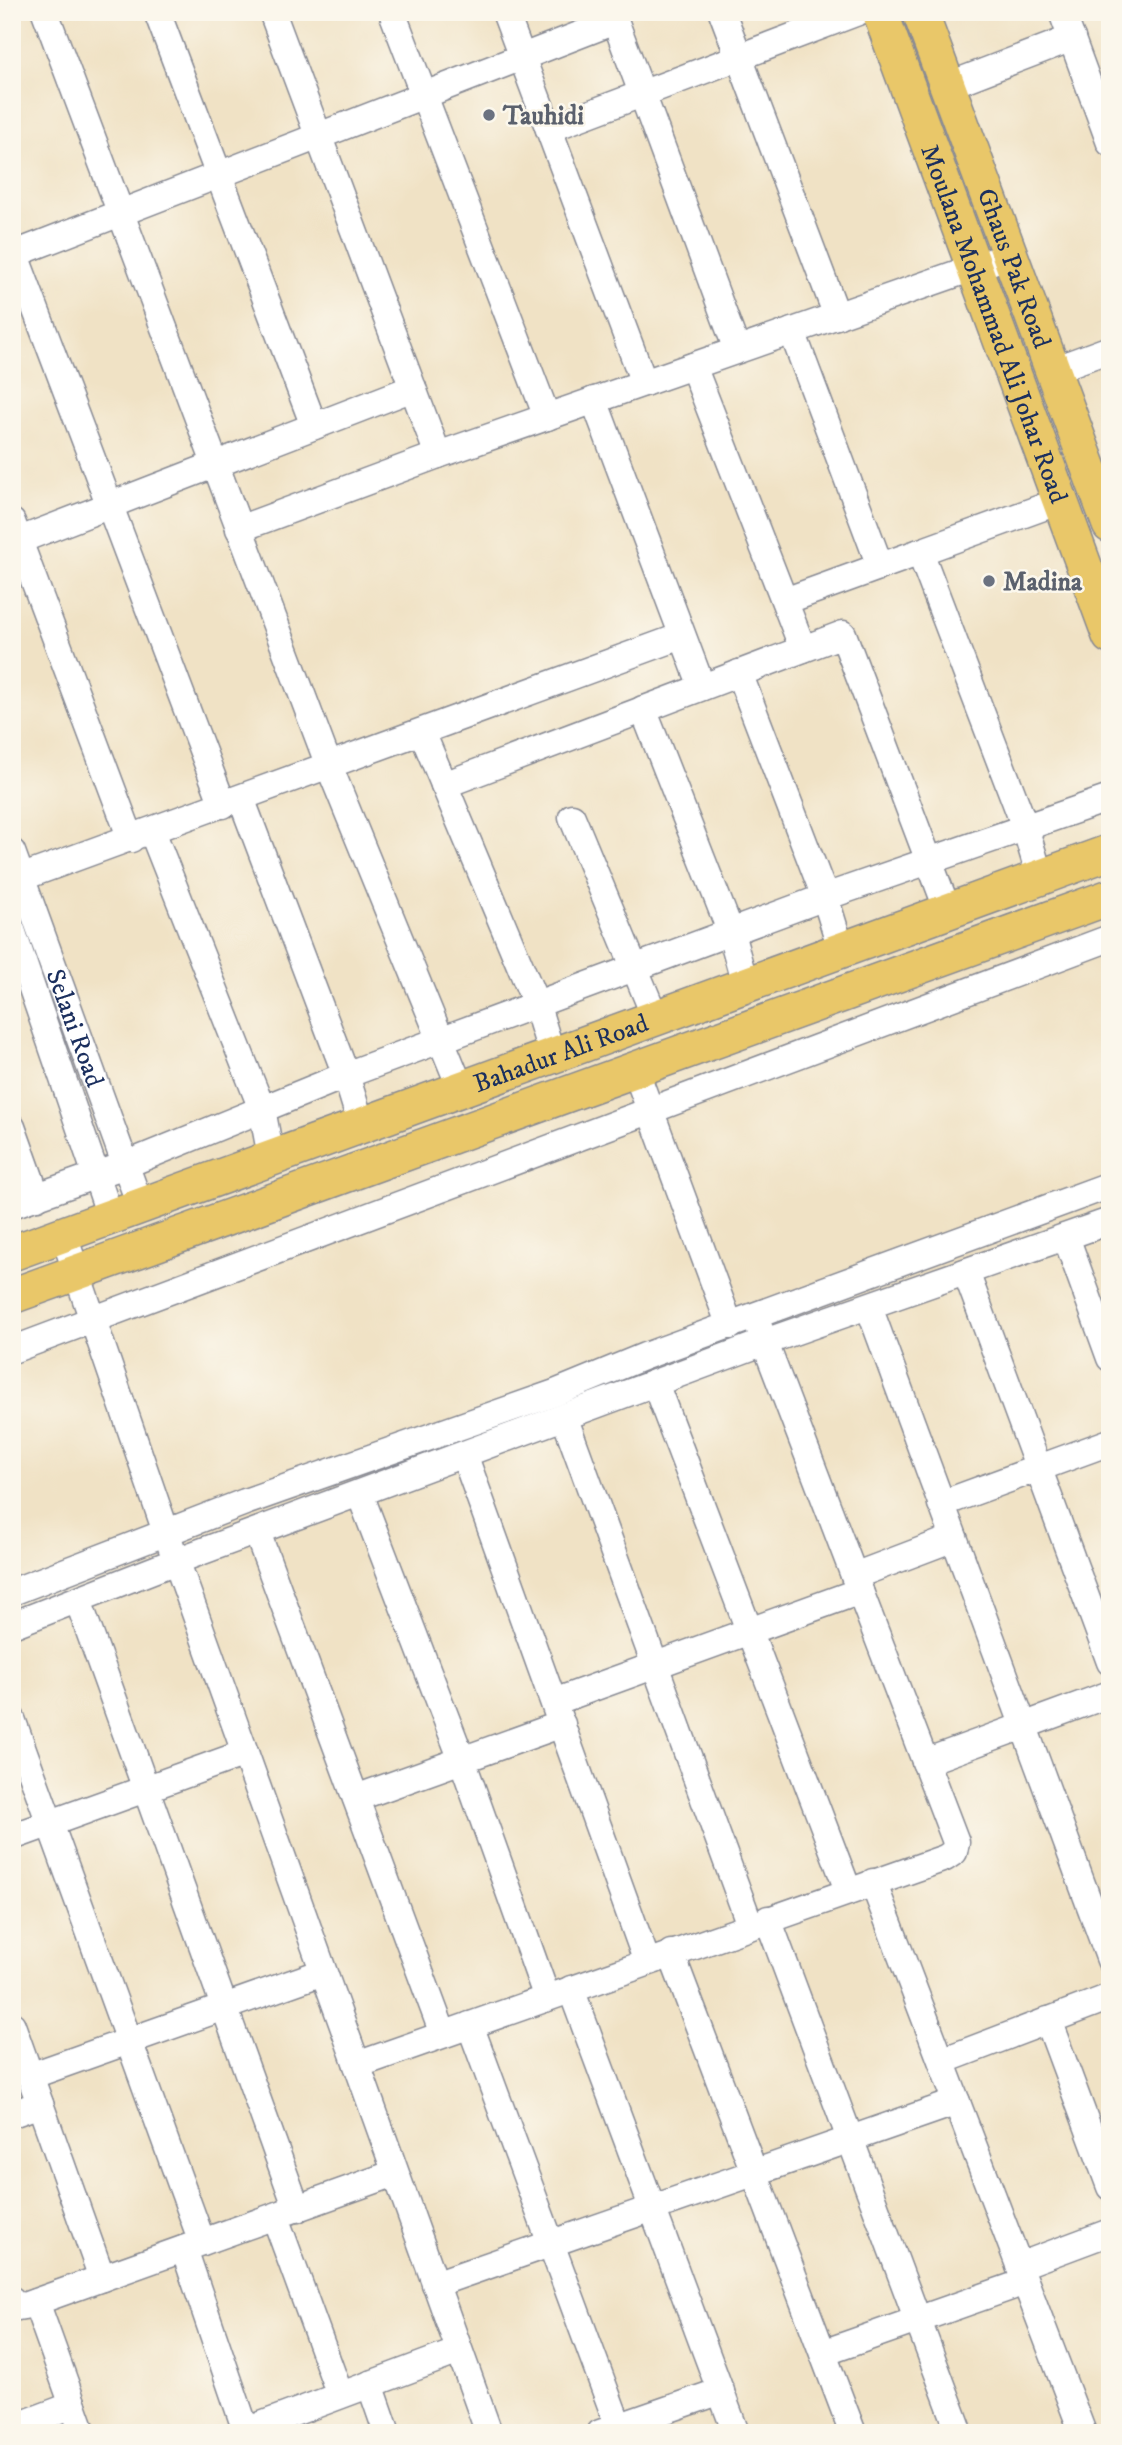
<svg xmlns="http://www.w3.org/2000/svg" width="1122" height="2445" font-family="'IM FELL DW Pica',serif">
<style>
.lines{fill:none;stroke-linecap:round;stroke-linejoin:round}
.minor-casing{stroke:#868892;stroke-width:29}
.major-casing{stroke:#868892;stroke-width:38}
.minor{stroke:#fff;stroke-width:26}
.major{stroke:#e9c769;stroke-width:35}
.worship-dot{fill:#6b7280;stroke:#fbf7ec;stroke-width:2.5}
.labels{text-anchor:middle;stroke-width:5;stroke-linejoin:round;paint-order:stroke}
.worship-label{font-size:26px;font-weight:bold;fill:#5b616d;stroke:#fbf7ec;text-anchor:start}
.street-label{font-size:26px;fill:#1b2f5e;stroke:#fbf7ec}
</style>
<rect width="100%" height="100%" fill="#fbf7ec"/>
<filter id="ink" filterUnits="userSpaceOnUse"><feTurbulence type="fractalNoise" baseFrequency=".0143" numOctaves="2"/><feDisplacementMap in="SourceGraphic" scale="14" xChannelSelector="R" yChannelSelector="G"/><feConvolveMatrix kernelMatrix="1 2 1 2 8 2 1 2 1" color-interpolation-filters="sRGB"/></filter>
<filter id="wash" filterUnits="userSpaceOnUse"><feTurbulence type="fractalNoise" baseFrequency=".00686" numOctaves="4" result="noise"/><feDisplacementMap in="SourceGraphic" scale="28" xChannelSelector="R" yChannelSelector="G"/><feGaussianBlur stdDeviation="1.57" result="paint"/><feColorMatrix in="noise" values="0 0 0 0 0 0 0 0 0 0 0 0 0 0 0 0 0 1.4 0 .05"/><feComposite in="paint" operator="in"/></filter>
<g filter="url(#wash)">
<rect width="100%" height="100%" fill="#f0e2c5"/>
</g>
<g filter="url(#ink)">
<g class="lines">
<g class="minor-casing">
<g id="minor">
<path d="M45 12 329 766 461 1089"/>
<path d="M157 12 314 426"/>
<path d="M272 12 438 455"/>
<path d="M392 12 547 417"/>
<path d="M505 12 644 383"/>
<path d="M612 12 737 350"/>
<path d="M722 12 837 316"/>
<path d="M1062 12 1110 143"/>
<path d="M947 86 1072 38"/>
<path d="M549 129 858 12"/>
<path d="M12 247 223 805"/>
<path d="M12 255 615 21"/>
<path d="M792 331 880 566"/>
<path d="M693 366 803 649"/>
<path d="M1053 370 1110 349"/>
<path d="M594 400 702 687"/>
<path d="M12 522 131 839"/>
<path d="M239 529 438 455 1010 255"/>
<path d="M12 543 413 388"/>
<path d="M920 552 1060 501"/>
<path d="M785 601 920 552 1025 827 1040 877"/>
<path d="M739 673 825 897 841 949"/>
<path d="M643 709 731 933 745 984"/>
<path d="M422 732 537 1006 552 1055"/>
<path d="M444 785 843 634 948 911"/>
<path d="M241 798 346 1075 361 1124"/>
<path d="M572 817 655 1017"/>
<path d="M152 831 262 1109 271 1157"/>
<path id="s1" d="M12 852 140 1205"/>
<path d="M12 881 682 636"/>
<path d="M12 930 110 1216"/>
<path d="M635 1069 730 1326"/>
<path d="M12 1127 37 1197"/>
<path d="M12 1205 125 1165 346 1075 825 897 1110 798"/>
<path d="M63 1233 166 1532 489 2433"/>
<path d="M1066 1237 1110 1358"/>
<path d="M966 1272 1110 1662"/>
<path d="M869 1307 1110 1960"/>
<path d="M12 1350 1110 938"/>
<path d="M655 1383 848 1890"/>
<path d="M565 1419 750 1925"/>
<path d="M465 1457 647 1962"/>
<path d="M360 1494 462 1760 547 1998"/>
<path d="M941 1504 1110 1442"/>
<path d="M257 1532 443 2034"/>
<path d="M854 1576 954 1538"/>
<path d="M12 1592 245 1502 555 1393 645 1356 1110 1185"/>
<path d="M78 1600 297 2209"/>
<path d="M12 1625 176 1561 765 1342 1110 1221"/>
<path d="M554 1702 860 1591"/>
<path d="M12 1719 202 2242"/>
<path d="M925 1762 1110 1694"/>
<path d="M356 1798 562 1724"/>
<path d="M12 1837 245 1753"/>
<path d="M873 1882 1083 2433"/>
<path d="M768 1919 960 2433"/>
<path d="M671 1953 853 2433"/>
<path d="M571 1989 736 2433"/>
<path d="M1048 2020 1110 2187"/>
<path d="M12 2025 102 2278"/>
<path d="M470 2025 621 2433"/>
<path d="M942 2061 1110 1997"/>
<path d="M357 2065 945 1858 954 1852 956 1842 755 1317"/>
<path d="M30 2076 323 1972"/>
<path d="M12 2114 40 2104"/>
<path d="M275 2217 340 2395"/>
<path d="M184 2249 246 2431"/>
<path d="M1019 2266 1110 2232"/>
<path d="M435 2284 957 2102"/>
<path d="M12 2300 18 2307 24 2306 395 2173"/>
<path d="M36 2302 83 2433"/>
<path d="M823 2353 1025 2282"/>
<path d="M370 2384 387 2433"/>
<path d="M12 2428 73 2405"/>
<path d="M240 2433 459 2351"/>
<path d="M600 2433 721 2391"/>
</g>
</g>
<g class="major-casing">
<g id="major">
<path id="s2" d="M880 12 1110 636"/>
<path id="s3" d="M920 12 1110 525"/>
<path id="s4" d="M12 1253 1110 852"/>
<path d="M12 1296 1110 897"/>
</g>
</g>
<use href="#minor" class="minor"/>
<use href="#major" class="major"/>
</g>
</g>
<g class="worship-dot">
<circle cx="489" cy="115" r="7"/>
<circle cx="989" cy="581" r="7"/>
</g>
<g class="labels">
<g class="worship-label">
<text x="503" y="124">Tauhidi</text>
<text x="1003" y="590">Madina</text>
</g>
<g class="street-label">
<text dy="9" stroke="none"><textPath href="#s3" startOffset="273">Ghaus Pak Road</textPath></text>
<text dy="9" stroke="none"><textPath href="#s2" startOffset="332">Moulana Mohammad Ali Johar Road</textPath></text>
<text dy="9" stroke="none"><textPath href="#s1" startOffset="187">Selani Road</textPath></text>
<text dy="9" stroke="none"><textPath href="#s4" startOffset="584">Bahadur Ali Road</textPath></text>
</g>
</g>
<rect width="1122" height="2445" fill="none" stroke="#fbf7ec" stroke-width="42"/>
</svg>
